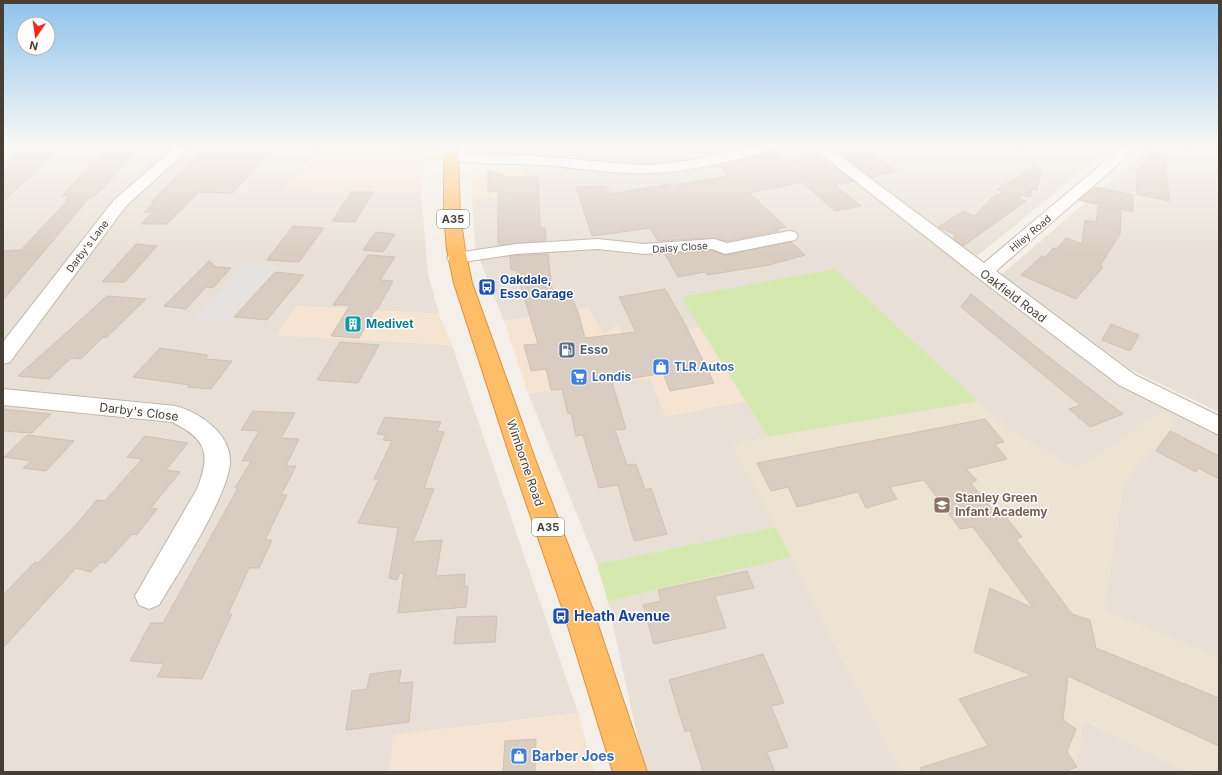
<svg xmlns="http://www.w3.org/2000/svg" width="1222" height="775" font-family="Inter,sans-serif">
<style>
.residential{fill:#e8e0d6}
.commercial{fill:#f6e4d3}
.education{fill:#ede3d2}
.green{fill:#d5e8b0}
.parking{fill:#e5e2e0}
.building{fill:#d9ccc0;stroke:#d1c1b0}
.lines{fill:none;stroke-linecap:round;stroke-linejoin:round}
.street-casing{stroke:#c0b6aa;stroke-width:2}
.secondary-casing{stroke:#d4be97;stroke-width:2}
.highway-casing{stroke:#df9037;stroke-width:2}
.street{fill:#fff;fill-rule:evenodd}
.secondary{fill:#ffecc7;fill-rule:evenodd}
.highway{fill:#ffbd68;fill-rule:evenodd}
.labels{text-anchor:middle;stroke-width:3;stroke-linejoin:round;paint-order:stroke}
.far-street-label{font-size:10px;fill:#473f36;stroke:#fff}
.shield{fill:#fff;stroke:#7e7972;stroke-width:1}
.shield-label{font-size:11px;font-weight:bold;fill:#473f36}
.transit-label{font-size:12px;font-weight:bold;fill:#164399;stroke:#fff;text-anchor:start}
.street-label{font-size:12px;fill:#473f36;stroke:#fff}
.culture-label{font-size:12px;font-weight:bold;fill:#0d838f;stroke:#fff;text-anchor:start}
.service-label{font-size:12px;font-weight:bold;fill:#4e5e75;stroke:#fff;text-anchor:start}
.shop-label{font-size:12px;font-weight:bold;fill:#366cbe;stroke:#fff;text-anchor:start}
.education-label{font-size:12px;font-weight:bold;fill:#785e54;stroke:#fff;text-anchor:start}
.near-transit-label{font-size:14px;font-weight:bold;fill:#164399;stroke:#fff;text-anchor:start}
.near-shop-label{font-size:14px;font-weight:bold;fill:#366cbe;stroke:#fff;text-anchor:start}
</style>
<rect width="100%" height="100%" fill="#f4efe8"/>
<path class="residential" d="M34 147 318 148 285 190 421 192 428 274 439 314 297 306 277 335 452 345 578 713 394 735 389 772H3V149Z
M558 147H682L692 163 769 147H819L1127 380 1219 426V658L1103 610 1124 482 1161 412 1077 469 1012 432 682 297 700 328 625 341 604 336 588 308 504 321 475 247 472 199 524 195 523 167 555 168Z
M827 147H1112L977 256Z
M1150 147H1180L1219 155V412L1127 368 1002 277V274Z
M650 378 666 416 746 401 768 437 733 446 776 527 597 564 528 393Z
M791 557 895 762 904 772H645L608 602Z
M1083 720 1190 772H1074Z"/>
<path class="commercial" d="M451 147H557L558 150 550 161 467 159Z
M318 148 389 152 415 157 424 163 425 166 421 192 284 190Z
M523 167 524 195 472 199V177L475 174 499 169Z
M297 306 439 314 452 345 277 335Z
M588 308 604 335 619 324 625 341 700 328 746 401 666 416 650 378 528 393 504 321Z
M578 713 594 772H389L393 735Z"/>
<path class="education" d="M835 269 1012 432 1077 469 1161 412 1178 420 1124 482 1103 609 1219 658V772H1190L1084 720 1075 772H904L895 762 733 446 767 437 681 297Z"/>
<path class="green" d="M835 269 978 401 768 437 681 297Z
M776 527 791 557 608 602 597 564Z"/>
<path class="parking" d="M244 263 281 266 234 322 194 319Z"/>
<path class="building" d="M701 147H741L708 155Z
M777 147 779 164 820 155 853 181 841 184 838 183 836 186 861 206 835 211 802 182 749 193 786 227 776 229 779 231 727 241 714 238 658 241 650 228 592 236 576 187 606 186 610 194 669 184 671 186 728 176 718 165 774 151Z
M832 147H863L897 171 871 177Z
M1162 147H1164L1169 201 1137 194 1136 170Z
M208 149 271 150 233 193 199 192 167 224H141L153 212H144L154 202H151L200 153H203Z
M105 150 135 151 103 188 92 198H89L3 300V251L21 250 68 200H65L69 196H62Z
M54 153 3 202V163L16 154Z
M1037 165 1036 171 1041 172 1037 190 1032 189 1030 197 1020 195 1019 199 1026 201 963 246 953 238 956 235 938 227 964 211 974 216 996 194 1000 195 1002 191 997 190 1003 184H1006Z
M488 170 507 177H538L540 228H545L546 241 498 245V191L488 192Z
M1095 187 1133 195V212L1079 200Z
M351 192H373L355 222 332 221Z
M1098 206 1121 211 1120 234 1100 266 1103 267 1076 299 1021 275 1042 256 1045 258 1053 248 1057 249 1066 238 1082 244 1085 220 1096 222Z
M293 226 324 228 299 262 267 260Z
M376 232 395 234 383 252 363 250Z
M791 242 805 255 769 265 707 275 705 272 678 277 665 254 712 251 725 255Z
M136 244 157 246 125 282H102Z
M548 254 553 297 570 294 578 312 585 338 636 332 619 297 665 289 686 326 714 383 670 391 663 373 612 382 626 429 615 430 627 465 636 464 645 490 651 488 667 534 634 541 618 485 599 488 583 435 576 436 571 413 568 414 562 389 551 390 546 369 531 371 524 345 538 344 516 270H511L510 256Z
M368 255 395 257 380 280 393 281 377 310H375L359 338 331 336 350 305H333Z
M209 261 216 267 231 268 213 288 206 287 186 309 164 306Z
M275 272 304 275 267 320 234 317Z
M971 294 1050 358 1123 414 1090 427 1069 409 1080 405 961 307Z
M107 296 146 299 106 338 103 337 81 359 71 358 49 379 18 376Z
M1111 324 1139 335 1130 351 1102 340Z
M340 342 379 345 358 383 317 380Z
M160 348 208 355 205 359 232 361 211 389 188 387 189 385 133 377Z
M3 409 51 414 32 433 3 431Z
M253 411 295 413 281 438 299 439 286 466H296L281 495H287L265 540H272L259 568H249L228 614H232L202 679 157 677 164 664 130 661 151 623H163L238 488H235L251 461H242L259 431 241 430Z
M385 417 441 422 437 431 444 432 424 488 434 489 413 542 442 540 436 576 465 574 464 586H468L466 607 398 613 404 573H400L397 580 389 578 398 528 358 523 379 479H374L392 441 383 440 386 435 377 434Z
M985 419 1004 442 995 444 1007 459 966 469 977 480 971 483 995 513 1002 512 1022 537 1016 539 1072 614 1090 620 1096 648 1219 698V746L1068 676 1063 720 1076 729 1067 751 1077 767 1064 772H921L920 768 988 746 959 699 1031 675 974 652 990 588 1033 608 973 527 960 529 924 480 890 487 897 499 866 508 858 492 797 507 788 487 771 491 757 463Z
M1170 431 1219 456V479L1198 468 1196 472 1156 451Z
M27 435 74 441 46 471 23 468 31 461 4 457Z
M145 436 188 443 166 470 180 472 151 508 157 509 137 535 132 534 106 563 101 562 91 572 76 568 3 648V595L35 562 38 563 72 529 97 500 105 501 142 459 127 457Z
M747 571 754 588 715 596 726 628 654 644 643 605 661 601 658 590Z
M497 616 495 642 454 644 457 617Z
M763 654 784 703 771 706 788 747 767 752 775 772H703L690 730 685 732 669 680Z
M401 670 399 683 413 682 409 722 346 730 352 691 367 689 370 674Z
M536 739 535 772H503L505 741Z"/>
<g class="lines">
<g class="street-casing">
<path id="street" d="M175 147H191L126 206 10 362 3 364V342L114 200Z
M749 147H776L774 150C734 160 693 172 651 173 614 175 576 167 539 165 508 163 476 166 445 158L443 155 445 152 450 151 475 154 538 156 625 164 650 165 694 160Z
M812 147H828L984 263 1122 147H1138L996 271 1135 375 1219 416V435L1119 385 977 277Z
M789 231 795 232 798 236 795 240 725 254 712 249 644 254 598 249 516 254 456 263 450 262 447 258 450 254 456 253 516 244 598 239 644 244 714 239 727 243Z
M3 389 176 406C200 413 230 433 230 461 230 493 177 575 159 605L149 609 139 605 135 596 197 489C211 454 207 439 172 422L3 405Z"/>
</g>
<g class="secondary-casing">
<path id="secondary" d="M385 147C409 147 432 146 455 152L457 155 455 158 450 159 392 151 387 150Z"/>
</g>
<g class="highway-casing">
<path id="highway" d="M444 147H458L460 215 465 250 472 283 535 459 593 610 647 772H613L563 610 511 459 454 283 447 250 444 215Z"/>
</g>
<use href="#street" class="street"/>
<use href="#secondary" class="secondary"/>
<use href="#highway" class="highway"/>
</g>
<linearGradient id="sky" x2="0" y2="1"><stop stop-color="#8dc3ec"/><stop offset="0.57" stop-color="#faf8f5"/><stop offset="1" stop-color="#faf8f5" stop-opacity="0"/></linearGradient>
<rect width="1222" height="256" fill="url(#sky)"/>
<defs>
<g id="bus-square" transform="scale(0.9)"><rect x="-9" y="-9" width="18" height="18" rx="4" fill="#1a4fb4" stroke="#fff"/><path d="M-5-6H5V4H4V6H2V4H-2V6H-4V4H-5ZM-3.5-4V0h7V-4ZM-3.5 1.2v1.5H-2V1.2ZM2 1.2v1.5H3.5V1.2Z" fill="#fff"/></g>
<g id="building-square" transform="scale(0.9)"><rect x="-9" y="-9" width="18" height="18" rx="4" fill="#0f9aa8" stroke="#fff"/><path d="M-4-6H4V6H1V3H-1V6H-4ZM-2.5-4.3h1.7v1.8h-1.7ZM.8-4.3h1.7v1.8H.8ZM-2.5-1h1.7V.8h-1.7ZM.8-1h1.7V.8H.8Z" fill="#fff"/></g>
<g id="fuel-square" transform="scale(0.9)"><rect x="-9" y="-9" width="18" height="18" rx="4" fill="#5c6f8a" stroke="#fff"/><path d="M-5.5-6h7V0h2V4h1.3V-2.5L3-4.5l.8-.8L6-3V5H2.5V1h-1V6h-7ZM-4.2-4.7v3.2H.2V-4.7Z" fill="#fff"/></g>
<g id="shop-square" transform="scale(0.9)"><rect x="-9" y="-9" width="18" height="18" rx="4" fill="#3f7fe0" stroke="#fff"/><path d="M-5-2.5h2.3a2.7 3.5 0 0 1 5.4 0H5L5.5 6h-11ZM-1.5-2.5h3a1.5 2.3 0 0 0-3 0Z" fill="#fff"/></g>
<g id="supermarket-square" transform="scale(0.9)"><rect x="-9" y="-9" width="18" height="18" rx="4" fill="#3f7fe0" stroke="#fff"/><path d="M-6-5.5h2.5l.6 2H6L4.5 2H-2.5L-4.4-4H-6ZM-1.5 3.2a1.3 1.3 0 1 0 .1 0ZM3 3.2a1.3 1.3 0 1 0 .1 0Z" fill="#fff"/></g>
<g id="school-square" transform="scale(0.9)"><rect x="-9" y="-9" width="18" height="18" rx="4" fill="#8d6e63" stroke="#fff"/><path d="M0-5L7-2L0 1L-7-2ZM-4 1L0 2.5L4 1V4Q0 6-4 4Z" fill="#fff"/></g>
</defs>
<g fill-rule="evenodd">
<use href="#bus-square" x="487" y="287"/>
<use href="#building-square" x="353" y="324"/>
<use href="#fuel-square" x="567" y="350"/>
<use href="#shop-square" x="661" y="367"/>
<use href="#supermarket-square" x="579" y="377"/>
<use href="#school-square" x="942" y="505"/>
<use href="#bus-square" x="561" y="616"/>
<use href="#shop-square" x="519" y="756"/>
</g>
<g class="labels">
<g class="far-street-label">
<text transform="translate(1030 233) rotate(-40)" y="4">Hiley Road</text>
<text transform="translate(87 246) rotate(-53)" y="4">Darby's Lane</text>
<text transform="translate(680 247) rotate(-4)" y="4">Daisy Close</text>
</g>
<g class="shield">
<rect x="437" y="210" width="32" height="18" rx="3"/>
<rect x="532" y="518" width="32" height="18" rx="3"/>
</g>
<g class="shield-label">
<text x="453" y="223">A35</text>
<text x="548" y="531">A35</text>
</g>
<g class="transit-label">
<text x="500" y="284">Oakdale,<tspan x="500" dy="14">Esso Garage</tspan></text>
</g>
<g class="street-label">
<text transform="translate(1013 296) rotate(37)" y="4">Oakfield Road</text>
<text transform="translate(139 412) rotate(7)" y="4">Darby's Close</text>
<text transform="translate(525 463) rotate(71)" y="4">Wimborne Road</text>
</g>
<g class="culture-label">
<text x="366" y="328">Medivet</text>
</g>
<g class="service-label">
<text x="580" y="354">Esso</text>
</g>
<g class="shop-label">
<text x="674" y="371">TLR Autos</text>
<text x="592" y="381">Londis</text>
</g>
<g class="education-label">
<text x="955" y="502">Stanley Green<tspan x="955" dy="14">Infant Academy</tspan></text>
</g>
<g class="near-transit-label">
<text x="574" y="621">Heath Avenue</text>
</g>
<g class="near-shop-label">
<text x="532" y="761">Barber Joes</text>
</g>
</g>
<rect width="1222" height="775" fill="none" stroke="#473f36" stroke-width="8"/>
<g transform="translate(36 36) rotate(193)"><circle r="19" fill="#ffffff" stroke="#b5b2af"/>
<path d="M0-3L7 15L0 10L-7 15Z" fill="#fb2317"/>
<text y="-6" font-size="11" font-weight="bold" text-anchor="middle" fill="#473f36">N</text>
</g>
</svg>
